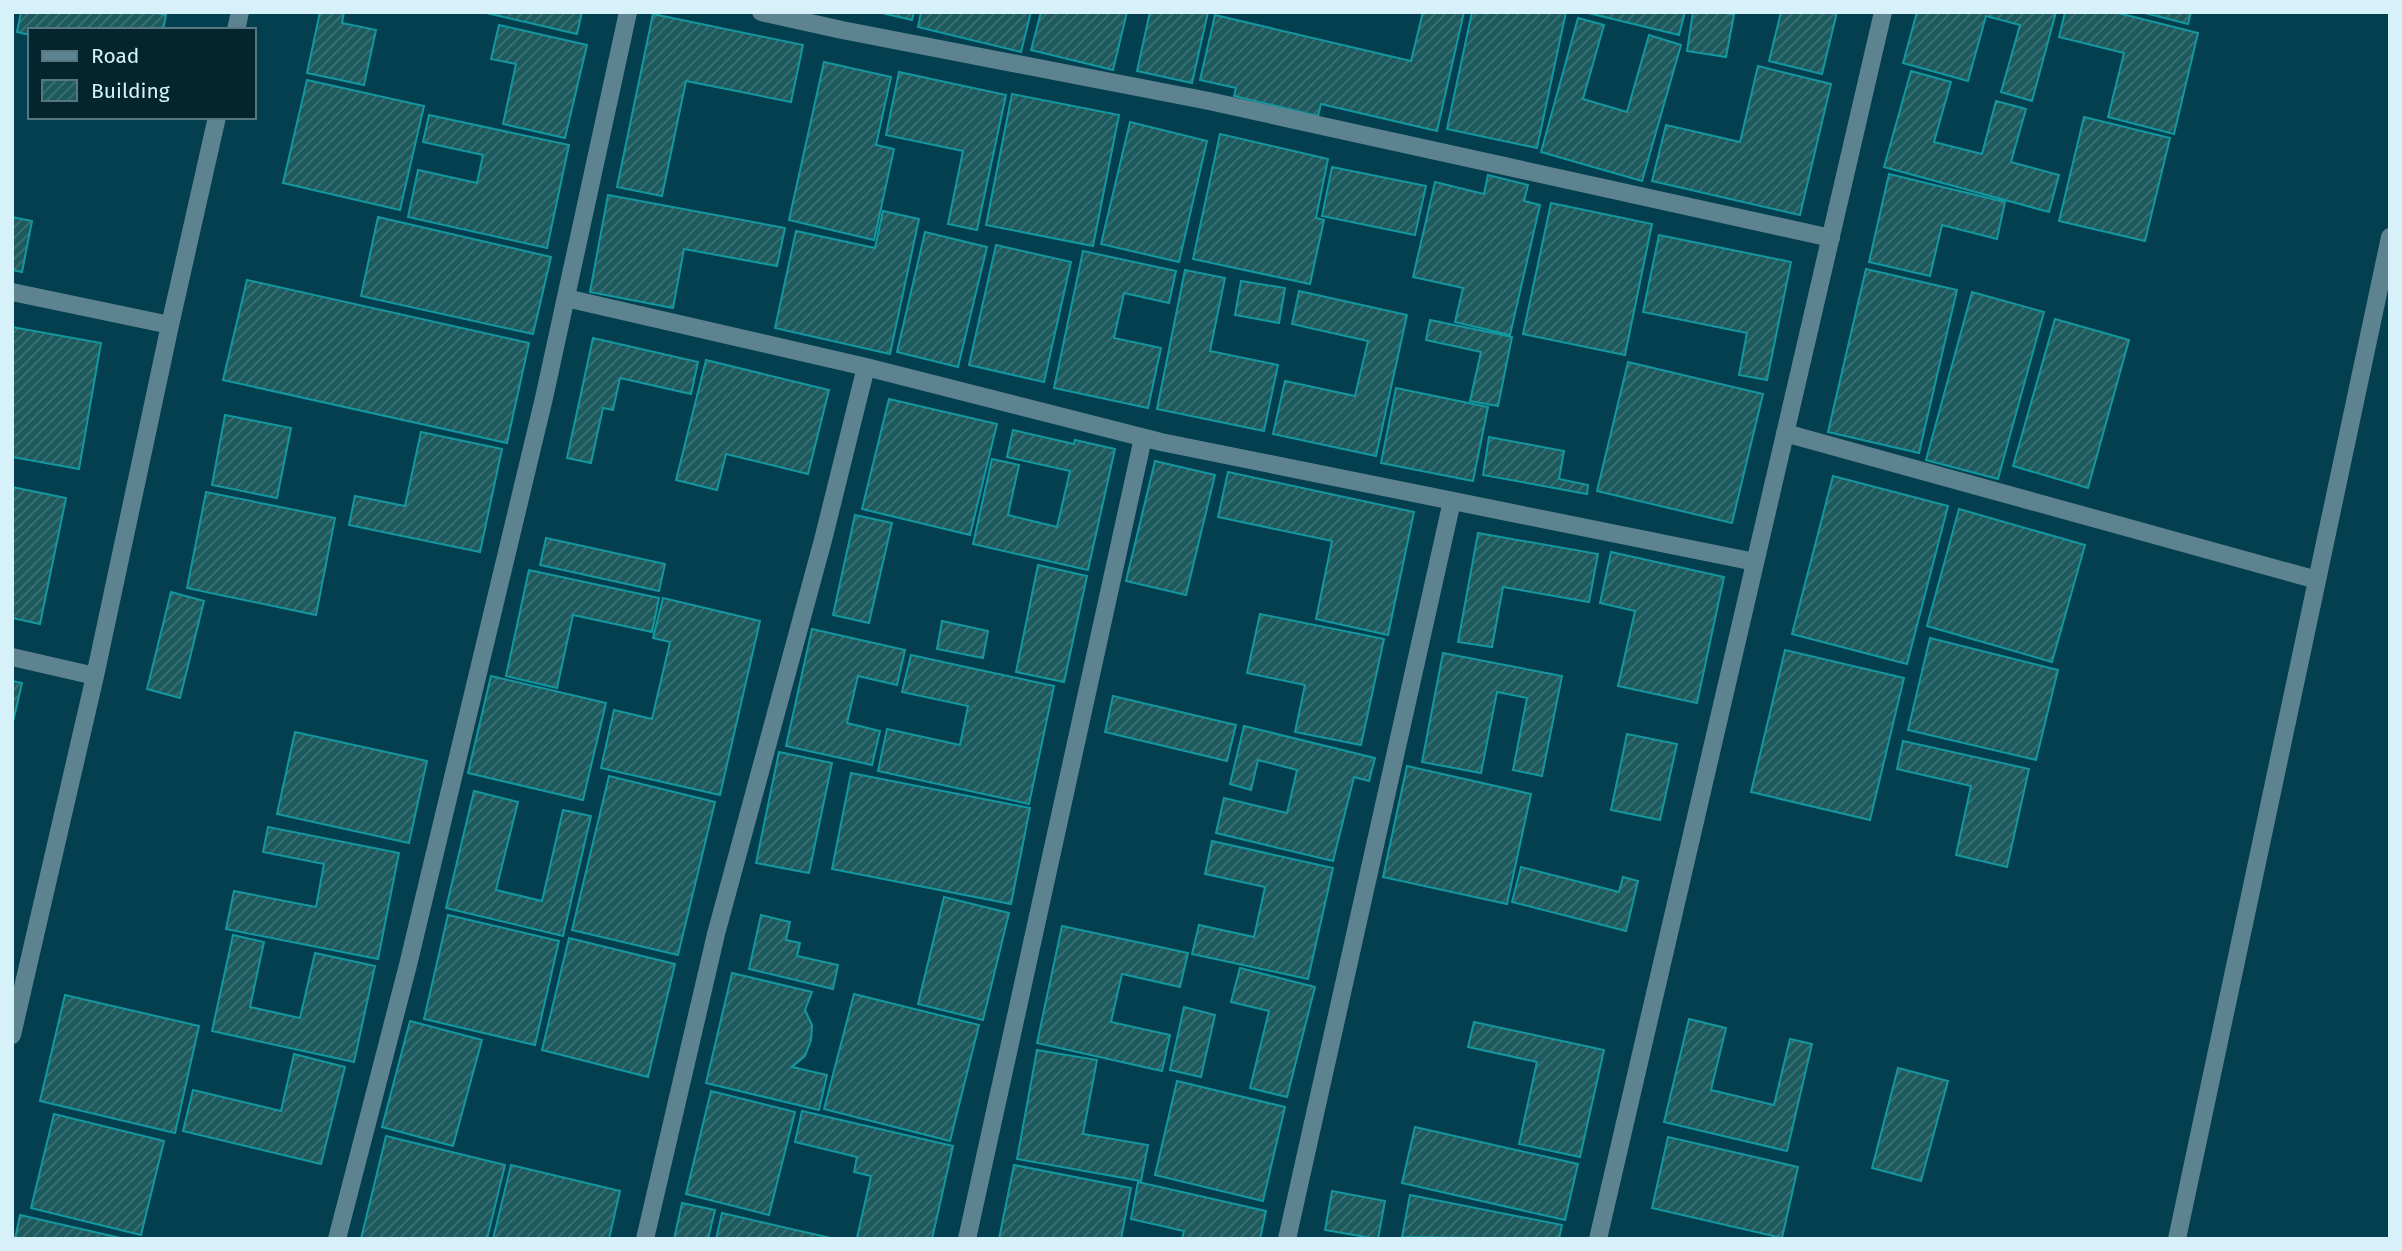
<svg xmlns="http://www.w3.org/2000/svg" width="2402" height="1251" font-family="'Fira Sans',sans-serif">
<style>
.building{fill:url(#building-hatch);stroke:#13989f;stroke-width:2}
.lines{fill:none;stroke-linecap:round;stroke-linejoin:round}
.minor{stroke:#5e8390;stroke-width:18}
</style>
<defs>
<pattern id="building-hatch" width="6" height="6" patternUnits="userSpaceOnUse" patternTransform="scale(1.75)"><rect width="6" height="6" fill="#1d5a5e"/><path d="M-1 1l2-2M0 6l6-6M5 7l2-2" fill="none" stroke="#3d7276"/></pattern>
</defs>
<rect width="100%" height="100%" fill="#033f4f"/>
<path class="building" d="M21 12H152L166 15 163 30H30V35L17 32Z
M320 12H344L342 23 376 30 364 85 307 73Z
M482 12H582L577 34Z
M878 12H914L912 20Z
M921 12H1031L1021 52 918 27Z
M1041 12H1127L1113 70 1031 50Z
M1150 12H1208L1192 83 1137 71Z
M1423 12H1464L1437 131 1321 104 1318 116 1234 96 1236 88 1200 80 1215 15 1411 61Z
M1472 12H1566L1537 148 1447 129Z
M1584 12H1685L1679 35Z
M1693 12H1725L1734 15 1726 57 1687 51Z
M1781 12H1837L1822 74 1769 61Z
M1917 12H2056L2032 101 2001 92 2020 25 1986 16 1968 81 1903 63Z
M2065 12H2114L2198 33 2174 134 2108 117 2124 53 2059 37Z
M2141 12H2191L2188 24Z
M653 14 803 45 791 102 686 81 662 196 617 187Z
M1578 18 1604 25 1583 99 1627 112 1649 35 1681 45 1642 181 1541 152Z
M499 25 587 45 565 138 503 124 516 64 491 59Z
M824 62 891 77 876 145 894 149 874 240 789 220Z
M1758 66 1831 84 1800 215 1652 181 1666 125 1740 142Z
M1911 71 1951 82 1934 142 1982 154 1996 101 2026 109 2011 162 2059 175 2049 212 1884 167Z
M899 72 1006 95 977 230 948 224 963 151 886 135Z
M307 80 424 106 400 210 283 183Z
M1012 94 1119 115 1093 246 986 225Z
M429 115 569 145 547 248 408 217 418 170 477 183 483 155 423 142Z
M2084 117 2170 138 2145 241 2059 221Z
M1130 122 1207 141 1179 262 1101 244Z
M1220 134 1328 159 1316 218 1324 220 1310 284 1193 259Z
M1332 167 1426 186 1415 235 1322 216Z
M1889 174 2005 202 1997 239 1942 225 1930 276 1869 262Z
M1488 175 1528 185 1524 201 1540 205 1510 335 1455 322 1463 288 1413 277 1435 182 1484 194Z
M608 195 785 228 777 266 684 249 673 308 590 292Z
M1551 203 1652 224 1625 355 1523 334Z
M883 211 919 219 890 354 775 328 796 231 875 248Z
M12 217 32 221 22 272 12 270Z
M378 217 551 257 533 334 361 296Z
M925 232 987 247 958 367 897 352Z
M1659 235 1791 262 1767 380 1739 375 1747 333 1643 312Z
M996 245 1071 262 1044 382 969 365Z
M1083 251 1176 271 1169 303 1124 293 1114 338 1161 348 1148 408 1054 388Z
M1866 269 1957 290 1919 453 1828 432Z
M1185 270 1225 278 1210 351 1278 365 1264 431 1157 409Z
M247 280 529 343 507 443 223 380Z
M1241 281 1285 288 1279 323 1235 315Z
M1299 291 1407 315 1376 456 1273 434 1285 381 1355 396 1368 341 1292 324Z
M1972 292 2044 312 1998 479 1926 460Z
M2055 319 2129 340 2088 488 2013 466Z
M1430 320 1512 337 1498 406 1470 401 1481 352 1426 340Z
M12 327 101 343 79 469 12 457Z
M593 338 698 362 691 394 620 378 613 410 603 408 591 463 567 458Z
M706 360 829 390 808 474 726 454 717 490 676 480Z
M1628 362 1763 394 1732 523 1597 491Z
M1396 388 1488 407 1473 481 1381 463Z
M889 399 997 424 970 535 862 509Z
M225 415 291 428 277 498 212 485Z
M1013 430 1074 444 1075 440 1115 449 1088 570 973 544 992 459 1019 465 1008 515 1057 527 1070 471 1007 457Z
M421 432 502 449 480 552 349 525 355 496 405 506Z
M1489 437 1564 451 1559 479 1588 485 1587 494 1483 475Z
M1155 461 1215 475 1186 595 1126 581Z
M1228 472 1414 512 1388 635 1316 619 1332 541 1218 517Z
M1833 476 1948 506 1907 664 1792 634Z
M12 487 66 498 40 624 12 618Z
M206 492 335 518 316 615 187 588Z
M1959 509 2085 545 2052 662 1927 626Z
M855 515 892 523 869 623 833 615Z
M1478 533 1598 554 1589 602 1503 587 1492 647 1458 642Z
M546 538 665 564 659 591 540 565Z
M1611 552 1724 577 1697 703 1618 686 1635 611 1600 603Z
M1038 565 1087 576 1064 682 1016 672Z
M529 570 659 598 652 632 573 615 557 688 506 676Z
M171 592 204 601 180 698 147 689Z
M663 598 760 621 720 795 601 768 614 710 652 719 670 642 653 638Z
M1260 614 1384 639 1361 745 1295 732 1305 685 1247 673Z
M942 621 988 631 983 658 937 649Z
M812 629 905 650 897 685 858 676 847 723 880 731 872 765 786 746Z
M1930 638 2058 670 2036 760 1908 730Z
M1785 650 1904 678 1870 820 1751 792Z
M1443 653 1562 676 1542 776 1513 770 1527 698 1497 692 1481 773 1422 762Z
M911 655 1054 686 1029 804 878 771 887 729 960 745 968 706 902 692Z
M491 676 606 703 583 800 468 773Z
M12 681 22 683 12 726Z
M1113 696 1236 725 1227 761 1105 732Z
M1244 726 1375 758 1369 781 1354 777 1333 861 1216 833 1224 798 1287 813 1297 770 1258 760 1251 790 1230 784Z
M295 732 427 761 409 843 277 814Z
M1627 734 1677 744 1660 820 1611 810Z
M1903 741 2029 769 2007 867 1956 855 1971 786 1897 769Z
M779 752 832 763 809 873 756 863Z
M1407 766 1531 794 1507 904 1383 877Z
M851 773 1030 808 1011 904 832 869Z
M609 776 715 802 678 955 572 930Z
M474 791 518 802 496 890 542 901 563 810 591 816 563 936 446 908Z
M268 827 399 853 378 959 226 929 234 891 316 907 324 864 263 852Z
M1212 841 1333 868 1308 979 1192 954 1199 925 1254 937 1265 887 1205 874Z
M1521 867 1619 892 1623 877 1638 881 1626 931 1512 902Z
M944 897 1009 913 983 1020 918 1004Z
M448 915 559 941 535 1045 424 1019Z
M761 915 790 922 786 940 800 943 797 956 838 965 833 989 749 969Z
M1062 926 1188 953 1180 987 1122 974 1111 1022 1170 1035 1162 1071 1037 1043Z
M233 935 264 942 250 1007 300 1018 315 953 375 966 354 1062 212 1031Z
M569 938 675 964 648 1077 542 1050Z
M1240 968 1315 987 1287 1097 1250 1088 1269 1011 1231 1002Z
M732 973 812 992 805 1010 812 1025 811 1040 805 1056 792 1067 827 1075 819 1110 706 1083Z
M854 994 979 1025 950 1141 824 1109Z
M65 995 199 1026 175 1133 40 1101Z
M1184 1007 1215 1015 1201 1077 1170 1070Z
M1689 1019 1726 1028 1711 1090 1774 1105 1790 1039 1812 1044 1787 1151 1664 1122Z
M410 1021 482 1040 453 1146 382 1127Z
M1474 1022 1604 1050 1580 1157 1519 1144 1537 1062 1468 1047Z
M1037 1050 1097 1060 1083 1134 1148 1145 1141 1181 1017 1159Z
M294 1054 345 1067 321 1164 183 1131 193 1090 281 1111Z
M1898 1068 1948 1081 1921 1181 1872 1168Z
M1177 1081 1285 1107 1263 1201 1155 1175Z
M711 1091 795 1112 769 1215 686 1194Z
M802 1111 953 1146 932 1239 857 1238 871 1176 854 1172 857 1157 795 1142Z
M54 1114 164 1141 141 1235 31 1208Z
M1415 1127 1578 1164 1565 1220 1402 1183Z
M386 1136 505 1165 487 1239H361Z
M1668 1137 1798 1167 1782 1238 1652 1208Z
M511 1165 620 1191 609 1239H493Z
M1014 1165 1131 1188 1121 1239H999Z
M1138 1182 1266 1211 1260 1239H1182L1184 1231 1131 1219Z
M1332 1191 1385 1201 1378 1239 1325 1230Z
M1410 1195 1562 1225 1559 1239 1402 1237Z
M682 1203 715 1210 708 1239H674Z
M722 1213 835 1239H716Z
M20 1215 125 1239H15Z"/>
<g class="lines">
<path class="minor" d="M761 12 842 30 1209 101 1831 238
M236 30 240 12
M12 292 170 325
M566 298 866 367 823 540 716 934 645 1239
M866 367 1161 442 1755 562
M1785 433 2317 580
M12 657 95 676
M12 1035 95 676 170 325 217 117
M337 1239 408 965 544 398 628 12
M967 1239 1143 438
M1287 1239 1452 501
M1598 1239 1883 12
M2177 1239 2390 237"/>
</g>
<rect width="2402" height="1251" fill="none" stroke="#d7f1fb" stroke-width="28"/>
<rect x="28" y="28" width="228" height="91" fill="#04242e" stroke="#587680" stroke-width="2"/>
<rect x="42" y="51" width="35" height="10" fill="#5e8390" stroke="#587680" stroke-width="2"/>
<text x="91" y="63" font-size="21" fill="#d7f1fb">Road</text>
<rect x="42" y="80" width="35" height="21" fill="url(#building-hatch)" stroke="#587680" stroke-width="2"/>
<text x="91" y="98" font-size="21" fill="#d7f1fb">Building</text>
</svg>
